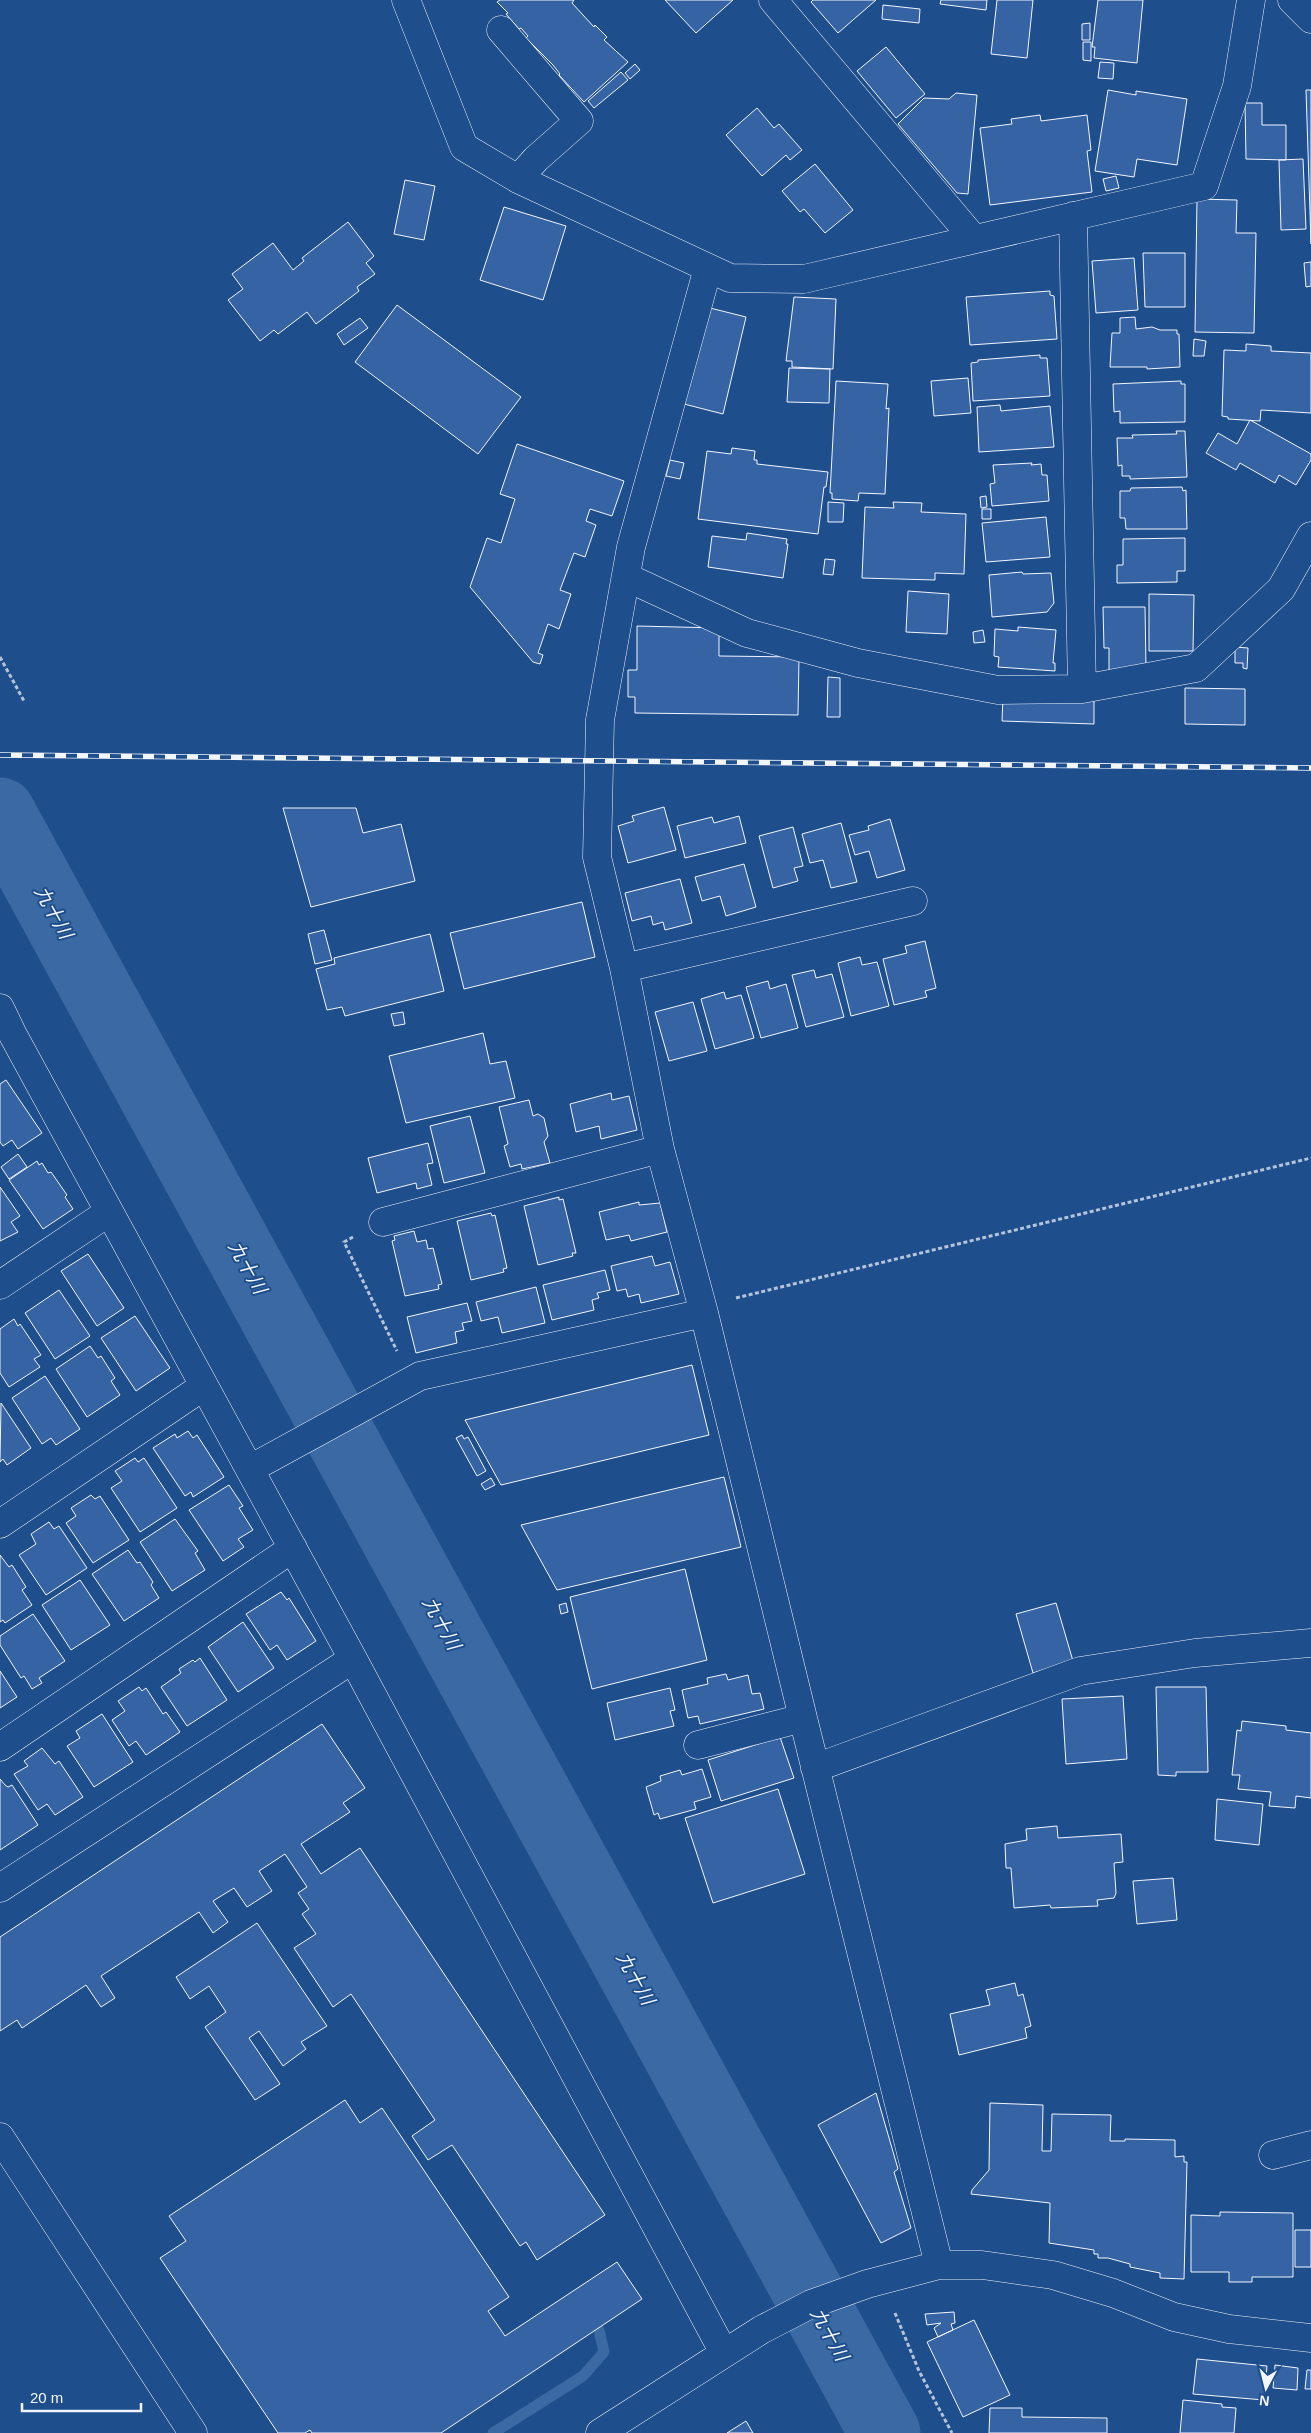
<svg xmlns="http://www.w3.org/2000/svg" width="1311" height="2433" font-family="Arial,'Noto Sans JP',sans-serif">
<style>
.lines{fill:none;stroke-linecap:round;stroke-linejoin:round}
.stream{stroke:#3b69a3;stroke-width:11}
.river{stroke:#3b69a3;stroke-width:71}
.building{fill:#3563a3;stroke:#f2f6ff}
.minor-casing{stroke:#f2f6ff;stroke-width:29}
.path{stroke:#b3c4dc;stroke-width:3;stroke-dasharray:4 2.5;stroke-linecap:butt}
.minor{stroke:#1f4e8c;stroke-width:28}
.rail-casing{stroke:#f2f6ff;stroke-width:5.5}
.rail{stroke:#1f4e8c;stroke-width:4;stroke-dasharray:11;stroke-linecap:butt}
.labels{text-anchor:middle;stroke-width:4;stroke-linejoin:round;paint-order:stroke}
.water-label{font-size:19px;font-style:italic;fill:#f2f6ff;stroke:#1f4e8c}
</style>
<rect width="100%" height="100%" fill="#1f4e8c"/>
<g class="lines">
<path class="stream" d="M493 2433 583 2376 604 2352 599 2330"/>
<path class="river" d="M0 813 885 2433"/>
</g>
<path class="building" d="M500 0H574L572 3 594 27 595 25 607 37 604 40 628 62 584 102 559 75 560 74 553 65 526 38 528 36 521 28 519 29 506 14 508 13 497 2Z
M665 0H733L696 33Z
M813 0H876L838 33 811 2Z
M941 0H987L986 10 940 4Z
M997 0H1033L1027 58 991 54Z
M1098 0H1143L1137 63 1094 58 1095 47H1092Z
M883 5 920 9 919 23 882 19Z
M1090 23V40H1082V24Z
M1083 42H1091V61L1083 60Z
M886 47 925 94 896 118 857 71Z
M1100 62 1114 63 1113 79 1098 78Z
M635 64 640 70 630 79 625 73Z
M621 72 628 80 594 108 588 101Z
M1108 90 1136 95V91L1187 99 1177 165 1137 159 1134 177 1095 171Z
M1306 90H1311V244Z
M956 93 977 95 968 194 957 193 898 124 924 98 949 99Z
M1245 103H1262V125H1286V160L1246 159Z
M757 108 774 128 779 124 802 150 790 160 786 155 762 176 726 135Z
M1040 115 1041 121 1087 115 1091 150 1087 151 1092 192 990 205 980 128 1012 124 1011 119Z
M1303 159 1306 229 1281 230 1279 160Z
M815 164 853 210 825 233 804 209 800 212 782 191Z
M1116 176 1119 188 1106 191 1103 179Z
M405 180 435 186 424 240 394 234Z
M1197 199 1237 200 1236 233H1256L1254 333 1195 332Z
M504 207 566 226 543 300 480 280Z
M348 222 374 256 366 263 375 274 357 287 359 291 316 324 307 312 278 334 274 330 260 341 228 300 243 289 232 274 273 243 293 270 304 261 302 258Z
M1143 253H1185V307H1145Z
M1134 258 1138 310 1096 313 1092 261Z
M1311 262V286L1306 287 1304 263Z
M1050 291V295L1054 296 1057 339 970 345 966 297Z
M794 297 836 299 833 369 792 367V361H786Z
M397 305 521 397 478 454 355 362Z
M710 308 746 317 723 414 684 404Z
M1135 317 1136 329 1152 327 1160 330H1177V334H1179L1180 367 1147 369V367H1110L1112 333H1120V318Z
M360 318 368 328 344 345 337 334Z
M1194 339 1206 341 1204 356H1193Z
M1246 344 1271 346V351L1311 353V413L1261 410 1260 421 1228 419V417L1222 416 1224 350 1246 351Z
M1040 355V358H1047L1050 396 973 401 971 363 978 362V360Z
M789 368 830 369 829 403 787 402Z
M968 378 971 413 934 416 931 381Z
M836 381 888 384 886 409 889 408 885 494 859 493 858 501 832 499V493H830Z
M1181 381V384H1185V422L1120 423V411L1114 412 1113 384Z
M1000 405 1001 411 1050 406 1054 447 979 452 977 407Z
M1250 420 1311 454V460L1296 485 1279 475 1275 483 1240 463 1236 470 1206 453 1218 433 1237 444Z
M1176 431H1185L1187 477 1130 479V476H1122V465L1118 466 1117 438H1133L1132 435 1177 434Z
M517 444 624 481 612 516 590 509 586 521 596 525 585 557 574 553 560 590 571 594 559 629 548 624 538 653 543 655 540 664 533 662 470 587 487 538 501 543 515 499 500 494Z
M732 448 755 451 754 460H757V464L828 472 826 487H824L818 534 698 519 707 451 731 454Z
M670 460 684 463 680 479 666 476Z
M1032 463 1031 465 1041 464 1042 475H1047L1049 501 992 506 990 484 995 483 993 465Z
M1182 487 1183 491 1186 490 1187 529H1126L1125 518H1120V491H1130L1131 488Z
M986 496 987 507 981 508 980 497Z
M828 502 844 503 843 522H828Z
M893 502 922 503 921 512 966 514 964 574 935 573V580L862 578 865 507 894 508Z
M982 509H991V519H982Z
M1046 517 1050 557 986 562 982 523Z
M747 533 787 539 786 544H788L783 578 708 567 712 536 746 540Z
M1185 538V571H1177V582L1117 583V565H1123V539Z
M825 559 835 560 833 575 823 574Z
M1022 572 1023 574 1051 573 1054 603 1047 612 992 617 989 575Z
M908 591 949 594 947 634 906 632Z
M1149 594 1194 595 1193 651H1149Z
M1103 607H1145L1146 668 1109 670V648H1104Z
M637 626 719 628V656L799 657 798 715 635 713V697H628V670H637Z
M1018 627 1056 630 1053 663H1055V671L998 667 999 657 994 656 995 629 1018 631Z
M983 630 985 642 974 643 973 632Z
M1235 647 1248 648 1247 669 1243 668V663H1235Z
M828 677 840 678V717H827Z
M1185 688 1245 689V725L1185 724Z
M1003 696 1094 700V724L1002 721Z
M664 807 676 850 628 863 618 826 634 821 632 816Z
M283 808H356L363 833 401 824 415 881 311 907Z
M739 816 746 843 685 858 677 826 712 817 714 823Z
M890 819 905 870 877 878 869 851 855 855 849 835 869 830 868 826Z
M841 823 857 882 831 888 823 860 810 863 802 834Z
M793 827 803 866 794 868 798 881 773 888 759 836Z
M744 864 756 907 726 916 720 896 702 901 695 877Z
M680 879 692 923 665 930 663 922 653 925 651 916 632 921 625 893Z
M582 902 595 957 464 989 450 933Z
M324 930 332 960 315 964 308 934Z
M430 934 444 991 345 1016 342 1007 327 1010 316 969 335 964 334 958Z
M925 941 936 988 925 991 927 997 894 1005 883 959 907 953 905 946Z
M860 957 862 965 877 962 889 1006 851 1016 838 963Z
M814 970 816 978 832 974 844 1017 806 1027 792 975Z
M768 981 770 989 786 984 798 1028 761 1038 746 987Z
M724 992 726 999 741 995 754 1038 715 1049 701 999Z
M693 1002 707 1051 669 1061 655 1012Z
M403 1012 405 1024 394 1026 391 1014Z
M483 1033 490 1064 506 1061 515 1098 406 1123 389 1056Z
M6 1080 42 1133 18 1149 12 1140 3 1146 0 1142V1084Z
M611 1093 612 1100 629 1096 637 1130 601 1139 599 1126 576 1132 570 1104Z
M529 1100 533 1116 538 1114 544 1118 548 1136 544 1142 550 1163 522 1169 521 1164 510 1167 504 1146 508 1144 499 1107Z
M470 1116 485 1173 444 1183 430 1126Z
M428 1143 433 1163 427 1164 432 1185 417 1189 416 1183 377 1193 368 1158Z
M18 1154 27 1167 9 1179 1 1167Z
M37 1161 39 1165 42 1163 48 1173 51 1172 67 1195 65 1197 73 1209 43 1229 9 1180Z
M0 1187 20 1216 11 1222 18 1232 0 1241Z
M559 1197V1200L563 1199 576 1253H572L573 1256 538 1265 524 1206Z
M639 1202V1205L660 1203 667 1232 631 1241 629 1235 606 1240 599 1212Z
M491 1213 492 1216 495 1215 507 1268 503 1269 504 1272 471 1280 457 1221Z
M414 1231 417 1242 426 1240 428 1249 433 1248 442 1284 438 1285 439 1289 405 1296 392 1241 395 1240 394 1236Z
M88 1254 124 1308 97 1326 61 1271Z
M652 1256 655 1266 670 1262 679 1294 641 1303 639 1294 628 1297 626 1289 617 1291 611 1266Z
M605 1270 610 1290 597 1293 599 1298 592 1300 594 1310 552 1320 543 1285Z
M536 1287 545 1323 502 1333 498 1317 481 1321 476 1302Z
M59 1290 90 1336 55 1359 25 1313Z
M467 1303 472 1321 462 1323 464 1330 455 1332 457 1343 416 1353 407 1317Z
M135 1316 170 1368 136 1391 101 1338Z
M14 1319 18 1326 20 1324 41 1355 34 1359 40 1367 9 1387 0 1373V1329Z
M90 1346 98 1358 101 1356 115 1378 111 1381 120 1395 87 1417 56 1369Z
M692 1365 709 1435 501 1485 465 1420Z
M45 1376 80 1429 56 1445 51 1438 42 1444 12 1398Z
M1 1403 31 1448 7 1465 3 1459 0 1462Z
M188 1431 193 1438 197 1435 224 1477 193 1497 191 1492 185 1496 153 1448 175 1434 177 1438Z
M462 1435 464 1439 468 1437 486 1471 477 1476 456 1438Z
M135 1458 138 1462 144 1458 177 1508 140 1532 111 1488 122 1481 115 1471Z
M724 1477 741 1547 557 1590 521 1525Z
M491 1478 495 1485 485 1490 481 1484Z
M229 1485 243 1506 239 1508 253 1530 238 1539 244 1547 223 1561 189 1510Z
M91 1495 95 1499 100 1496 129 1540 93 1563 66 1523 76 1516 71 1508Z
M175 1519 198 1551 195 1553 205 1570 172 1591 140 1542Z
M49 1522 54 1529 59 1526 87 1568 46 1595 19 1555 36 1544 31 1534Z
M128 1550 137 1563 140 1562 153 1582 151 1585 159 1598 124 1621 92 1574Z
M0 1555 9 1567 12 1565 26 1587 22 1590 32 1605 5 1623 3 1620 0 1622Z
M685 1569 707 1660 592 1689 570 1597Z
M80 1580 110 1625 71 1650 42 1605Z
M281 1592 287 1600 289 1598 316 1641 287 1660 277 1645 270 1650 246 1614Z
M566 1603 568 1612 561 1614 559 1605Z
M1056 1603 1073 1661 1033 1673 1016 1614Z
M33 1614 65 1661 39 1678 42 1683 32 1689 24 1676 21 1678 0 1645V1636Z
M243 1622 274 1668 238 1692 208 1647Z
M200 1658 227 1700 187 1726 161 1687 181 1673 179 1669 193 1660 195 1662Z
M0 1671 17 1697 0 1708Z
M726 1674 728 1680 748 1675 752 1694 760 1693 764 1709 700 1724 698 1716 688 1718 682 1690 708 1684 707 1678Z
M139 1687 142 1691 146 1688 163 1714 166 1712 180 1732 146 1755 136 1741 129 1746 112 1720 125 1711 118 1701Z
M1156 1687H1206L1208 1772H1176V1776L1158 1775Z
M670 1688 675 1710 670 1711 674 1726 615 1740 607 1703Z
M1123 1696 1127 1759 1066 1764 1062 1699Z
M102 1714 133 1762 94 1787 67 1746 80 1738 76 1731Z
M1242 1721 1286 1726V1730L1311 1733V1798L1296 1796 1295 1808 1269 1806 1271 1792 1238 1789 1240 1775H1232L1237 1730 1241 1731Z
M322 1724 365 1788 343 1803 350 1812 301 1844 321 1874 360 1848 605 2215 537 2260 526 2242 520 2246 452 2145 428 2160 412 2136 435 2120 351 1994 333 2007 294 1948 316 1934 302 1914 309 1909 298 1893 307 1887 285 1854 259 1871 272 1891 247 1907 234 1888 213 1901 228 1922 213 1933 199 1912 101 1976 115 1998 101 2007 86 1985 22 2028 17 2020 0 2031V1937Z
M780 1737 794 1778 721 1801 708 1760Z
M42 1748 55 1764 59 1761 83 1797 55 1815 47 1804 38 1810 14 1774 28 1766 24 1761Z
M702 1769 711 1797 694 1802 696 1809 660 1819 658 1813 654 1815 646 1787 661 1781 660 1776 680 1770 682 1775Z
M0 1779 5 1785 8 1787 12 1785 38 1825 0 1850Z
M778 1789 805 1874 713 1903 685 1818Z
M1217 1799 1263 1804 1259 1845 1215 1840Z
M1057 1826 1058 1838 1121 1834 1123 1862 1114 1863 1116 1893 1114 1898 1097 1900 1098 1906 1051 1908 1050 1905 1014 1908 1011 1868H1006L1005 1844 1027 1840 1026 1829Z
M1173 1878 1177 1920 1137 1924 1133 1881Z
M257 1923 327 2026 301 2042 306 2049 283 2066 259 2031 249 2038 280 2084 255 2100 205 2027 226 2012 209 1986 190 1999 176 1977Z
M1015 1983 1018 1996 1023 1994 1031 2026 1025 2028 1027 2038 959 2055 950 2014 990 2005 986 1990Z
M876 2093 898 2169 894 2172 911 2228 881 2243 818 2125Z
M345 2100 360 2123 382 2108 509 2297 488 2311 505 2336 617 2262 642 2299 441 2433H312L310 2430 305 2433H278L160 2258 186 2241 169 2216Z
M990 2103 1043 2105 1042 2151H1051L1052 2114 1111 2115 1110 2141H1125V2139L1175 2140V2157L1184 2156V2162H1187L1184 2279 1160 2278V2273L1130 2267V2264L1108 2258H1098V2254H1094V2250L1049 2243 1050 2203 971 2194 972 2190 989 2170Z
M1220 2212 1293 2213V2277H1252V2282H1229V2272H1191V2215L1220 2216Z
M1295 2230H1311V2267H1295Z
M954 2312 955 2323 951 2324 953 2330 938 2337 934 2328 941 2323 927 2325 925 2314Z
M974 2320 1010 2395 963 2417 927 2342Z
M1197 2359 1267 2366 1264 2400 1193 2394Z
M1275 2365 1298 2368 1297 2390 1273 2388Z
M1307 2370H1311V2389H1305Z
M1183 2400 1222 2404V2407L1236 2408 1234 2433H1180Z
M990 2408H1022V2417L1107 2418V2433H989Z
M746 2421 753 2433H727Z"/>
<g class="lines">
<g class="minor-casing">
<path id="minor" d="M406 0 464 147 518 179 730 278 804 279 1204 186 1237 86 1251 0
M773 0 974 239
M1292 0 1311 19
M501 30 579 121 536 159 518 179
M1073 216 1082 689
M708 268 631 547 600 720 597 857 624 968 660 1149 704 1313 803 1718 939 2265
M626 577 747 633 858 663 998 690 1082 689 1196 668 1281 589 1311 536
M624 968 913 901
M0 1008 13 1035 353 1659 724 2353
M383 1222 660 1149
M0 1285 109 1212
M250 1469 420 1376 704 1313
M0 1524 204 1386
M698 1745 803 1718
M0 1747 293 1548
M815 1768 1080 1671 1195 1653 1311 1643
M0 1888 353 1659
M0 2137 193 2433
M1273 2155 1311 2145
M600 2433 761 2330 811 2304 867 2284 939 2265H982L1053 2275 1113 2293 1174 2317 1229 2329 1311 2338"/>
</g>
<path class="path" d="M0 657 24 701
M353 1237 344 1242 397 1351
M736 1298 1311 1158
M895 2313 919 2371 952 2433"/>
<use href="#minor" class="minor"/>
<g class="rail-casing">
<path id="rail" d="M0 755 1311 768"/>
</g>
<use href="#rail" class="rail"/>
</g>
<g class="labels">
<g class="water-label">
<text transform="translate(54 912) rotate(61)" y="7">九十川</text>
<text transform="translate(248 1267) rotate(61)" y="7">九十川</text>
<text transform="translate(442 1623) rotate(61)" y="7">九十川</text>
<text transform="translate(636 1978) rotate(61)" y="7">九十川</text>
<text transform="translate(830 2334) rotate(61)" y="7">九十川</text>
</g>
</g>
<g transform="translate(1266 2388) rotate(187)" stroke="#1f4e8c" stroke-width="4" paint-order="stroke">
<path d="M0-4L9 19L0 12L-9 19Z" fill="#f2f6ff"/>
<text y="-8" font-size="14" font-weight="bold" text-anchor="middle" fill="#f2f6ff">N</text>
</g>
<path d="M22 2403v8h119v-8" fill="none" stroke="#f2f6ff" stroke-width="2.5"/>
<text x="30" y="2403" font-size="15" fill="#f2f6ff" stroke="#1f4e8c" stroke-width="4" paint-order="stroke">20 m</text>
</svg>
